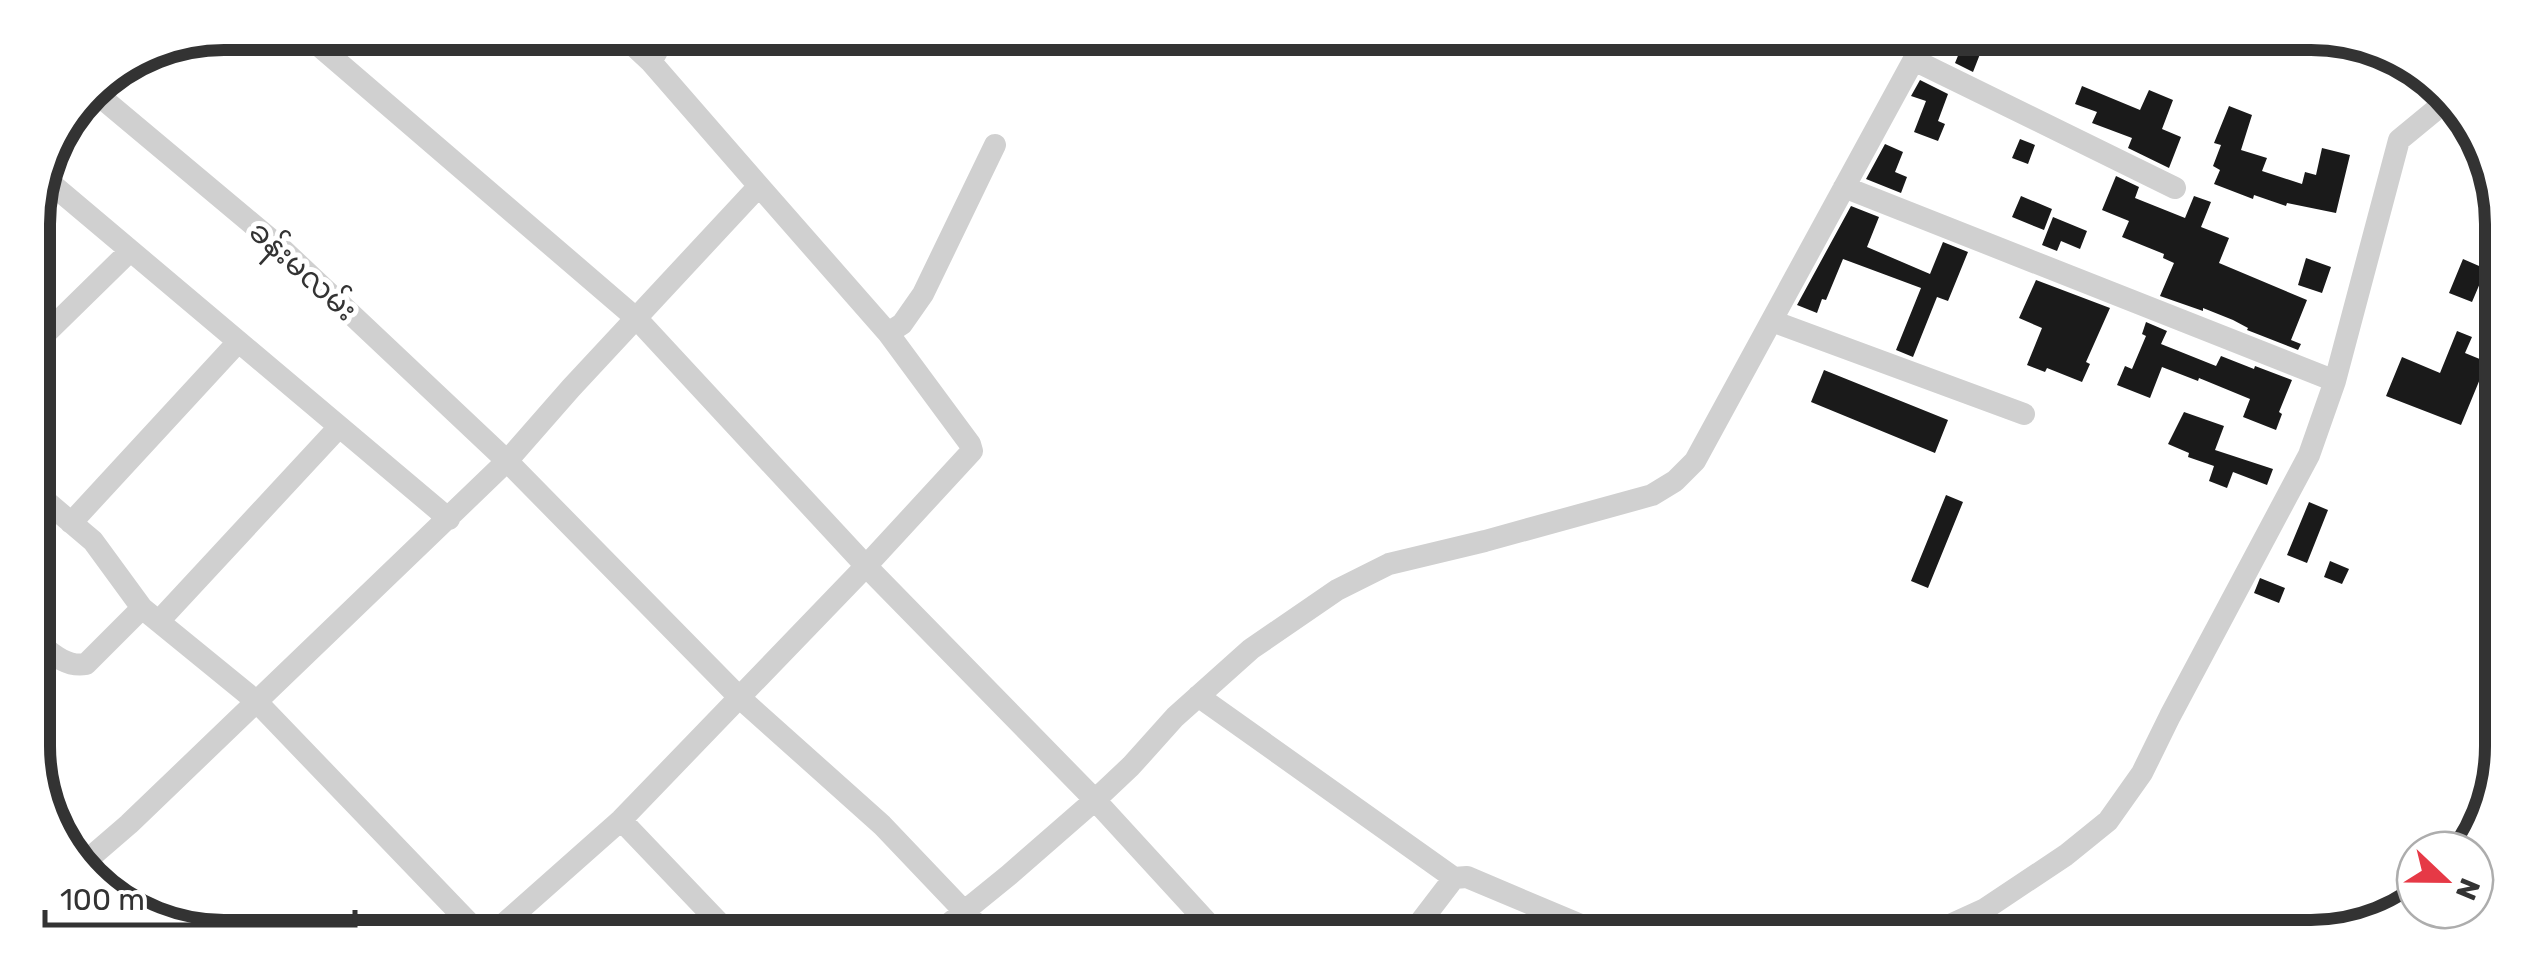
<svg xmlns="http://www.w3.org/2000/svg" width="2535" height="970" font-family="Rubik,'Noto Sans Myanmar',sans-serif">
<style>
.building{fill:#1a1a1a}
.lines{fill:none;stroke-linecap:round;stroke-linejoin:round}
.minor{stroke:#d0d0d0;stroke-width:22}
.labels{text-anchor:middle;stroke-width:10;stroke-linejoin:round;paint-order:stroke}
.street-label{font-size:30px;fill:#333;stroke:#fff}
.rim{fill:none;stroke:#333;stroke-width:12}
</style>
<rect width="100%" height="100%" fill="#fff"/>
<path class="building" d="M1964 41 1982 49 1973 72 1955 63Z
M1920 80 1948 94 1938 121 1945 124 1938 141 1914 132 1926 101 1911 96Z
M2082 86 2140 110 2149 90 2173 100 2162 129 2181 137 2169 168 2128 148 2132 138 2092 123 2097 112 2075 104Z
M2229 106 2252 115 2241 150 2267 158 2262 171 2302 184 2305 172 2316 175 2322 148 2350 155 2336 213 2287 203 2286 206 2254 195 2253 199 2214 184 2220 170 2213 166 2221 145 2214 143Z
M2020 139 2035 145 2028 164 2012 158Z
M1885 144 1903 152 1895 172 1907 177 1901 193 1866 179Z
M2116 176 2139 187 2135 198 2185 218 2194 196 2211 202 2201 227 2229 238 2219 263 2307 300 2291 340 2301 344 2298 350 2247 330 2248 328 2233 320 2203 308V311L2160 296 2174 263 2163 258 2164 254 2122 237 2129 221 2102 210Z
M2021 196 2052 209 2044 230 2012 217Z
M1851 206 1879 217 1867 247 1930 274 1943 242 1968 252 1948 301 1937 297 1913 357 1896 350 1921 288 1843 259 1826 300 1822 299 1817 313 1797 305Z
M2053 217 2087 231 2080 249 2061 241 2057 251 2042 245Z
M2306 258 2331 267 2322 293 2298 285Z
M2463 259 2486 269 2472 302 2449 293Z
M2036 280 2110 308 2086 362 2090 364 2082 382 2047 368 2045 372 2027 365 2042 328 2019 318Z
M2146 322 2167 331 2161 344 2216 366 2221 356 2254 369 2255 366 2292 380 2279 412 2282 414 2276 430 2243 417 2250 399 2199 378 2198 381 2162 367 2150 398 2117 385 2125 366 2132 369 2146 336 2142 334Z
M2457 331 2472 337 2465 353 2487 362 2461 425 2386 396 2402 357 2440 373Z
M1824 370 1948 420 1935 453 1811 402Z
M2184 412 2224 426 2215 450 2273 469 2267 485 2233 472 2227 488 2209 481 2214 466 2188 457 2189 453 2168 444Z
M1946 495 1963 502 1928 588 1911 581Z
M2309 502 2328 510 2307 563 2287 555Z
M2330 561 2349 569 2342 584 2324 577Z
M2260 578 2285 588 2279 603 2254 593Z"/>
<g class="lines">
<path class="minor" d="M304 33 637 319 866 566 1095 800 1216 932
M1914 60 2175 188
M651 62 666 35
M91 89 281 248 507 461 740 698 882 825 983 931
M42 176 449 519
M1844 187 2335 381
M1772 321 2024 414
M888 333 902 324 923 294 995 145
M34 345 130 251
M34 491 93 541 142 608 256 701 475 929
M71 523 238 342
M159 621 339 427
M35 640C50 652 66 668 86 664L142 608
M1198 696 1454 878
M621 820 726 930
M78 868 129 824 507 461 571 388 759 186 651 62 621 34
M498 929 621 820 866 566 972 451 970 444 888 333 759 186
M940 931 1009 875 1095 800 1131 766 1175 717 1251 649 1337 590 1389 564 1485 541 1652 495 1675 481 1695 461 1924 41
M1412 933 1454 878 1467 877 1602 934
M1928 935 1985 909 2066 855 2108 821 2142 773 2170 716 2309 455 2335 381 2399 140 2450 98"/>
</g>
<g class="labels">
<g class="street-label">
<text transform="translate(303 271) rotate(42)" y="10">ခန်းမလမ်း</text>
</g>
</g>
<path d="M0 0H2535V970H0ZM224 50H2311A174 174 0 0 1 2485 224V746A174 174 0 0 1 2311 920H224A174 174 0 0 1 50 746V224A174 174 0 0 1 224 50Z" fill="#fff" fill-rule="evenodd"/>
<path class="rim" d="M224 50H2311A174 174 0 0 1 2485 224V746A174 174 0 0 1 2311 920H224A174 174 0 0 1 50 746V224A174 174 0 0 1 224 50Z"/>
<g transform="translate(2445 880) rotate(112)"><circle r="48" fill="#ffffff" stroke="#adadad" stroke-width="2.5"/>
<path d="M0-8L18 38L0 25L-18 38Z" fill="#e63946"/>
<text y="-15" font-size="28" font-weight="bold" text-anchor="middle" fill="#333333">N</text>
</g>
<path d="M45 910v15h310v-15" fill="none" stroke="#333333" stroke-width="5"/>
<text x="60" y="910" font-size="30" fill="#333333" stroke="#ffffff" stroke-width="8" paint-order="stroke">100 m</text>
</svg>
